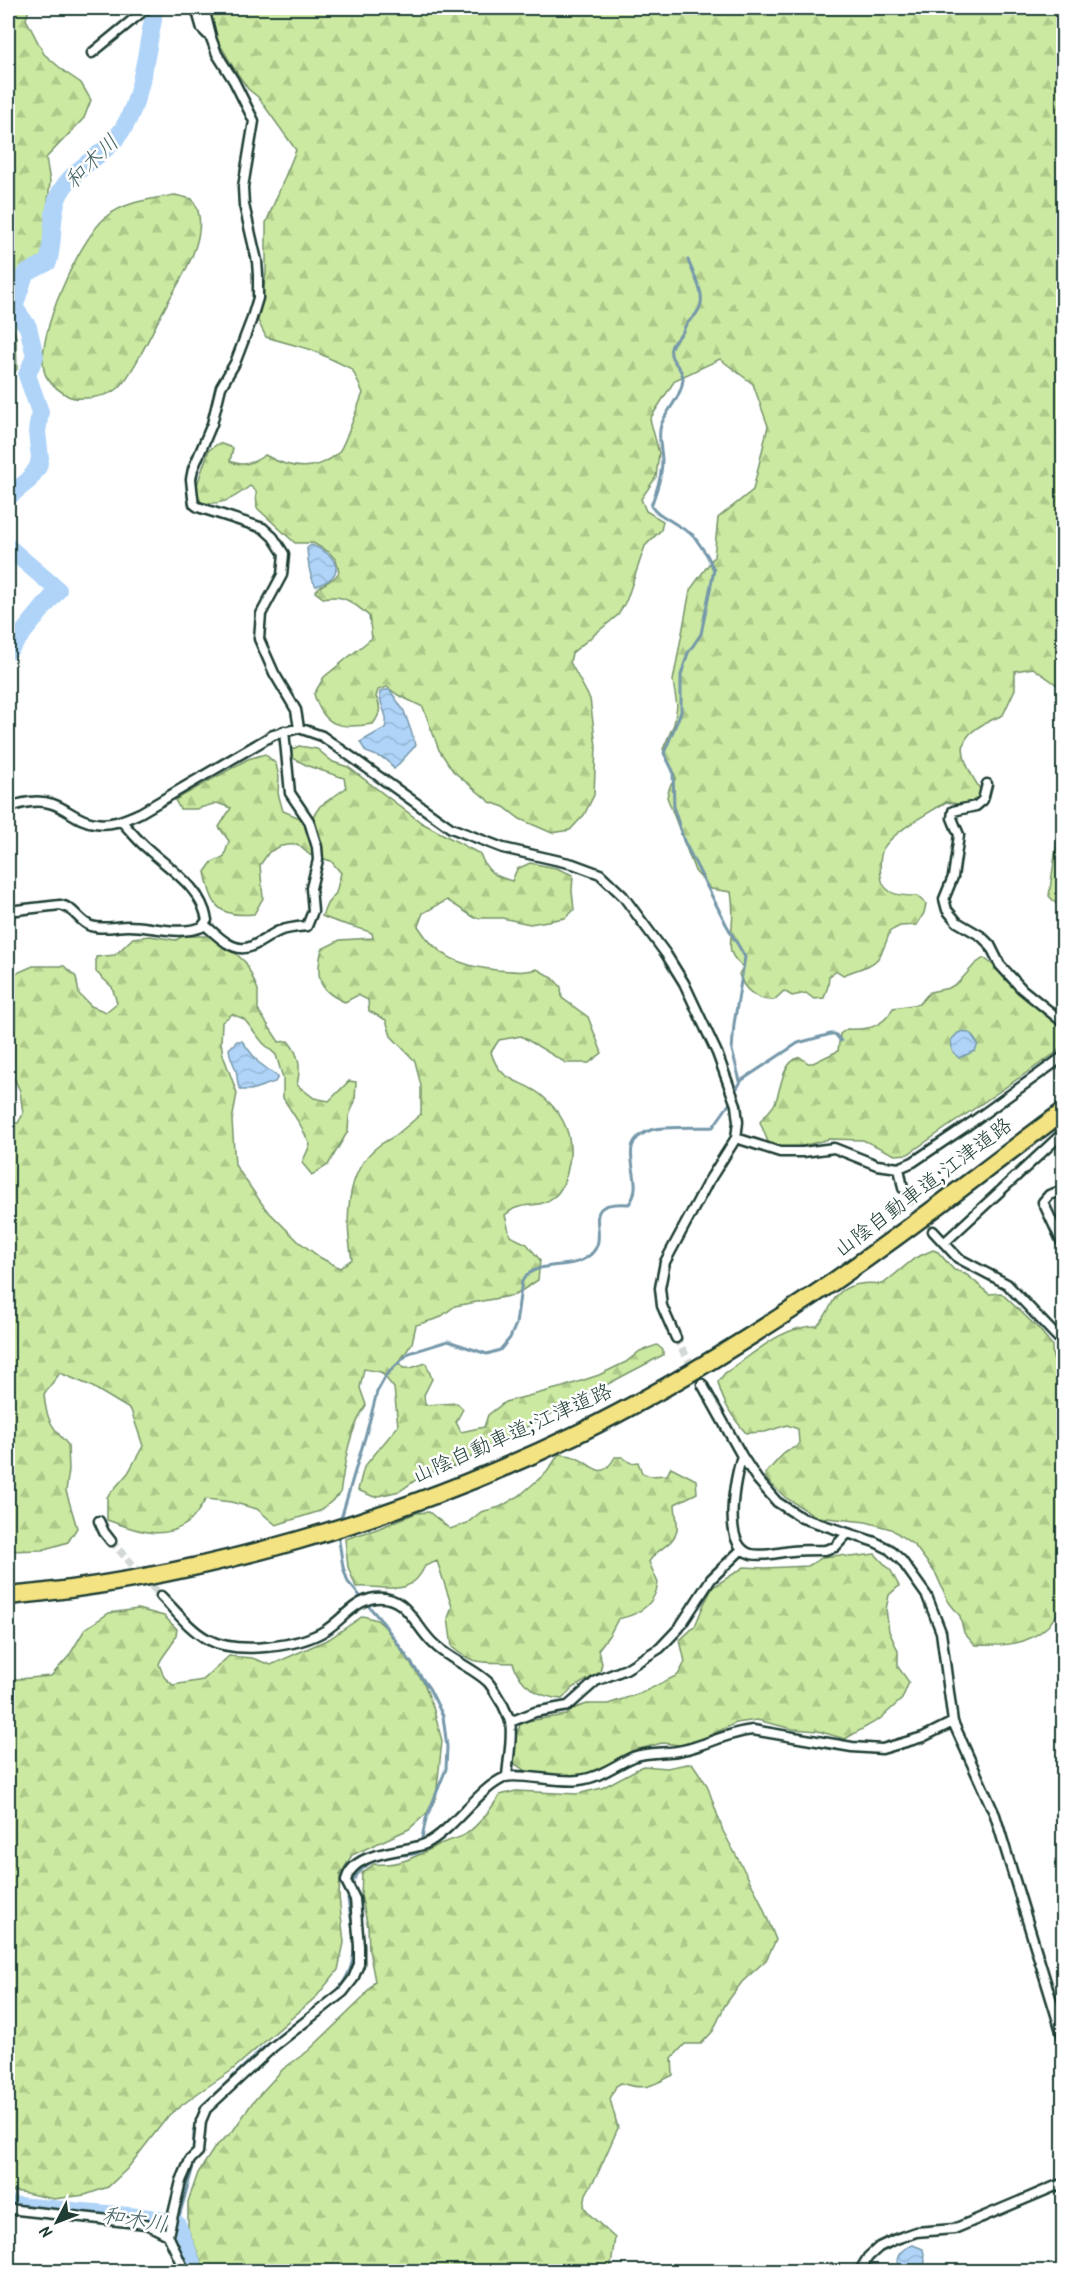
<svg xmlns="http://www.w3.org/2000/svg" width="1071" height="2279" font-family="Kalam,'Klee One',sans-serif">
<style>
.forest{fill:url(#forest-firs);stroke:#75936a;stroke-width:1.5}
.water{fill:url(#water-waves);stroke:#7598aa;stroke-width:1.5}
.lines{fill:none;stroke-linecap:round;stroke-linejoin:round}
.stream{stroke:#7598aa;stroke-width:3}
.river{stroke:#afd4f8;stroke-width:18}
.street-tunnel{stroke:#d2d8d6;stroke-width:8;stroke-dasharray:8 4;stroke-linecap:butt}
.street-casing{stroke:#1f3d34;stroke-width:13}
.highway-casing{stroke:#1f3d34;stroke-width:21}
.street{stroke:#fff;stroke-width:8}
.highway{stroke:#f4e382;stroke-width:16}
.labels{text-anchor:middle;stroke-width:5;stroke-linejoin:round;paint-order:stroke}
.street-label{font-size:21px;fill:#1f3d34;stroke:#fff}
.water-label{font-size:22px;font-style:italic;fill:#436365;stroke:#fff}
</style>
<defs>
<pattern id="forest-firs" width="22" height="20" patternUnits="userSpaceOnUse" patternTransform="scale(1.5)"><rect width="22" height="20" fill="#cbe9a0"/><path d="M5 1l3.5 6h-7zM16 11l3.5 6h-7z" fill="#aec98a"/></pattern>
<pattern id="water-waves" width="16" height="10" patternUnits="userSpaceOnUse" patternTransform="scale(1.5)"><rect width="16" height="10" fill="#afd4f8"/><path d="M0 5q4-4 8 0t8 0" fill="none" stroke="#96b7d5"/></pattern>
</defs>
<rect width="100%" height="100%" fill="#fff"/>
<filter id="ink" filterUnits="userSpaceOnUse"><feTurbulence type="fractalNoise" baseFrequency=".0167" numOctaves="2"/><feDisplacementMap in="SourceGraphic" scale="12" xChannelSelector="R" yChannelSelector="G"/><feConvolveMatrix kernelMatrix="1 2 1 2 8 2 1 2 1" color-interpolation-filters="sRGB"/></filter>
<g filter="url(#ink)">
<path class="forest" d="M8 8H33L29 10 26 19 44 54 65 72 81 83 91 100 84 118 46 158 50 182 42 257 21 274 8 303Z
M204 8H1063V689L1033 668 1015 671V689L1003 715C957 734 953 746 980 789L979 797 974 804 965 805 946 802C929 813 893 831 883 849 879 857 880 868 881 877 884 896 902 896 917 896L926 904 924 913 917 925 900 926 890 931C878 967 877 962 843 975L837 971 829 976 828 986 824 998 814 999 806 993 792 996 784 991 774 1000C758 1001 743 990 739 974L743 967C725 952 731 945 732 927 733 916 733 903 731 892L711 889 695 871 667 797 670 786 676 778 663 749 674 724 677 706 673 681 690 590 714 557 718 518 753 490 768 426 753 384 720 359 675 380 650 419 659 453 656 477 641 499 646 511 663 521 661 530 645 546 627 599 618 615 572 653 570 662 590 699 596 746 594 795 584 815 570 830 552 833 520 819 504 807 490 802 453 771 439 750 423 707 398 695 387 687 378 690 376 697C382 707 380 715 373 724 341 729 324 728 314 694L324 677 372 638 369 616C354 603 344 594 323 598L315 592C320 583 333 583 339 572L336 560 329 552 313 543H295L257 508 256 491 250 486C233 499 223 505 201 503L196 488 202 470 209 450 219 443 233 448 230 461C242 468 255 462 265 455 289 469 316 473 338 453 345 446 358 405 363 393L352 369 312 350 266 337 258 321 266 274V223L296 150 258 97 248 89 233 67 219 43Z
M175 195 192 199C194 202 197 207 198 211 206 239 183 276 169 300 158 319 131 380 116 390 106 397 78 401 68 396 58 390 46 381 44 370 36 335 79 240 106 217 125 201 152 199 175 195Z
M8 314 16 337 17 369 8 381Z
M299 746 317 749 333 762 348 767 422 823 480 854C487 872 494 876 512 881L517 869 530 863 556 868 573 875 572 891 574 910 565 918 530 924 502 918H475L447 900 423 913 418 926C437 957 461 966 496 970 511 971 523 973 537 969L553 978 561 987 562 998 588 1017 602 1053 589 1063H566L521 1036 499 1040 491 1052C500 1084 522 1079 541 1095 563 1113 574 1135 569 1163 567 1175 564 1188 555 1196 539 1209 530 1202 516 1208 512 1209 508 1213 505 1215L510 1236 527 1244 540 1260 538 1280 515 1295 455 1306 439 1318 416 1325 412 1343 399 1363 403 1368H411L426 1363 432 1379 424 1395 425 1405 457 1403 463 1409 456 1422 461 1432 484 1427 488 1415 505 1402 563 1387 599 1375 626 1362 640 1351 657 1345 663 1350V1355L479 1452 457 1466 442 1468 420 1477 400 1491 374 1497 358 1490 364 1467 398 1426 394 1388 381 1372 364 1369 360 1388 366 1405C348 1433 345 1462 340 1494L320 1511 276 1525 257 1509 231 1502 206 1499C201 1506 196 1516 189 1522 163 1542 135 1530 107 1520V1497L128 1473 143 1446 131 1410 91 1386 60 1373 44 1394C46 1419 51 1426 68 1445L69 1470 66 1491 77 1528 68 1542 42 1550 8 1551V1122L18 1123 23 1114 20 1091 8 1065V977L33 966H64L76 977 79 994 91 1006 106 1012 117 1003 112 987 96 972V957L115 955 133 938 150 936 176 940 183 936H209L232 950 246 963 258 990V1010L279 1042 288 1041C300 1055 301 1068 297 1085L314 1098 329 1101 349 1081 356 1082 355 1101 349 1116 348 1131 328 1165 312 1175 302 1163 310 1145 301 1126 283 1098V1078L276 1055 263 1043 244 1019 232 1014 222 1022 221 1042 223 1055 237 1093 232 1121 235 1165 265 1208 298 1241 321 1258 340 1268 352 1259C345 1223 345 1172 377 1147 383 1142 390 1139 396 1135 405 1128 413 1121 421 1114V1086L415 1061 391 1036 386 1020 369 1011 368 1000 358 995 345 1002C318 991 315 977 322 949L340 940 373 938 372 933C356 926 338 924 322 916L327 904 336 893 341 873 331 861 310 855 297 844 281 846 269 852 260 865 263 898 254 914C217 918 212 905 205 872L212 862 224 857 229 841 219 827 231 808 217 803 196 809H180L175 800 248 759 265 754 276 764 279 777 278 793 283 811 302 819 314 815 320 806 346 788 344 778 308 766 293 758 291 750Z
M1063 824V911L1049 896 1057 841Z
M984 958 993 965 1060 1028 1063 1040 1057 1052 908 1154 895 1155 863 1140 829 1139 795 1148 775 1146 768 1142 760 1122C764 1115 772 1110 775 1103 782 1087 781 1063 800 1057L808 1063H813L838 1051 840 1034 847 1029C866 1030 883 1028 893 1008L919 1004 930 992 949 988 959 982 975 964Z
M933 1250 938 1252 954 1270C969 1272 978 1286 989 1294L1001 1293 1039 1329 1052 1345C1052 1355 1052 1365 1063 1368V1607C1058 1612 1053 1620 1048 1626 1027 1646 1003 1646 975 1645L964 1633 960 1616 948 1601 936 1574 915 1546 891 1529 866 1522 817 1517 786 1498 767 1480 765 1474 786 1451 796 1447 799 1443 798 1429 787 1425 765 1432 746 1433C732 1417 723 1403 718 1382L725 1373C753 1355 782 1325 817 1326 826 1317 829 1308 835 1298 846 1282 867 1282 883 1284L915 1258Z
M559 1454C564 1455 570 1455 574 1457 593 1463 600 1484 615 1457H622L631 1463 638 1462 642 1473 650 1476 667 1475 671 1467 696 1480 697 1493 675 1504C675 1512 678 1521 677 1529 674 1546 656 1548 649 1562L658 1583C655 1605 638 1615 618 1619L610 1634 598 1650 602 1663 600 1672 573 1688 562 1699C539 1697 520 1686 513 1663 486 1661 474 1667 452 1647L448 1618 452 1607 437 1561 425 1566C410 1599 387 1585 356 1587L348 1567 345 1539 377 1529 416 1513 429 1512 450 1529 467 1523 481 1512 500 1507 519 1496 547 1472Z
M875 1554 891 1571 899 1586 889 1595 886 1609 889 1631 898 1651V1667L909 1682 902 1699 880 1719 845 1739 818 1731 793 1729 757 1720 736 1723 696 1742 680 1745 662 1743 632 1751 599 1770 578 1776H544L532 1775 515 1764 513 1758 514 1741 520 1725 527 1721 566 1715 575 1708 587 1704H608L641 1693 678 1675 685 1662 680 1640 695 1626 704 1604 713 1587 744 1567 765 1568 808 1566 823 1557 841 1555 851 1557Z
M138 1609 164 1616 177 1629C176 1645 164 1651 159 1664L164 1677 173 1685 203 1680 229 1656 252 1658 271 1665 329 1639 363 1616 377 1620 385 1627 424 1683 433 1707 442 1741 436 1798 427 1813 409 1829 352 1855 340 1875 339 1896 344 1943 338 1970 317 1996 231 2071 198 2093 169 2115 127 2169 108 2187 85 2195 54 2199 21 2192 8 2191V1680L51 1676 69 1656 85 1629 109 1613Z
M692 1763 707 1785 723 1831 759 1898 776 1940 766 1960 742 1982 725 2005 713 2031 701 2044H685L672 2058 673 2075C652 2086 645 2091 621 2083L616 2086 610 2099 618 2128 598 2173 586 2194 584 2206 589 2214 615 2238 610 2271H205L188 2229V2202L198 2173 215 2147 233 2131 252 2103 283 2069 308 2051 362 1999 375 1981 369 1950 368 1927 361 1895 362 1873 374 1864C402 1866 416 1856 440 1844 448 1840 459 1839 466 1834 480 1824 491 1809 500 1795L516 1791 577 1794 602 1788 643 1766 667 1768Z"/>
<path class="water" d="M311 545C338 555 348 575 316 586 309 577 308 560 307 548Z
M384 690H390L404 711 416 745 394 769 387 760 366 752 360 742 385 728C390 714 378 705 380 692Z
M963 1031 971 1034 978 1044 975 1051 959 1058 952 1051 951 1040 958 1033Z
M237 1041H242L258 1062 278 1077 275 1082 251 1090H240C236 1082 238 1077 236 1070 233 1062 230 1058 229 1049Z
M913 2245 923 2249 925 2261 923 2270 901 2271C892 2259 900 2249 913 2245Z"/>
<g class="lines">
<path class="stream" d="M688 260C693 275 708 296 698 311 695 317 689 320 686 325 684 327 684 331 682 333 678 339 673 340 671 348 668 362 684 367 683 380 681 398 667 409 661 425 657 437 662 449 662 461 662 476 656 492 651 506L655 511 693 535 707 555 714 570 701 634 688 653 681 675V712L664 753 673 771 674 809 684 841 726 924 745 957 734 1024 732 1050 740 1081
M737 1088 742 1080 798 1043 831 1034H835L841 1041
M340 1522 368 1427 377 1392 387 1374 409 1353 448 1341 487 1354 500 1350 510 1338 516 1324 522 1281C536 1258 571 1272 590 1255 614 1235 573 1200 629 1204 649 1179 610 1144 651 1130 663 1126 699 1128 713 1127L730 1103
M338 1534 343 1567 348 1582 384 1624 429 1688 443 1716 447 1747 446 1769 426 1819 419 1852C412 1856 403 1855 395 1855 376 1857 357 1867 351 1887
M1003 1824 1035 1932
M332 1996C363 1965 354 1938 348 1899L350 1893
M193 2153 194 2133 201 2107 262 2049 326 2000
M177 2224 195 2159"/>
<path class="river" d="M8 497 29 480 38 467 40 458 37 432 40 412 27 375 35 356 28 327 14 307 25 274 48 262C55 240 49 212 61 191 75 167 100 158 117 137 141 108 145 57 153 20V8
M8 547 58 590 8 651
M8 2205 150 2218 177 2224 196 2272"/>
<path class="street-tunnel" d="M903 1188 933 1231
M676 1338 702 1384
M111 1541 161 1596"/>
<g class="street-casing">
<path id="street" d="M196 8 202 29 211 38 217 54 234 81 254 121 243 187 244 205 257 261 258 275V298L251 321 235 363 221 387 212 424 193 469 191 479 193 498 194 504 198 507 263 528 273 537 284 554 282 575 261 614 259 639 274 673 296 710 299 728
M204 8 211 36
M92 53 147 8
M987 784 983 800 976 806 953 811 952 818 959 835 953 877 944 899 947 910 957 922 981 936 990 945 1000 965 1022 989 1064 1023
M8 809C14 805 22 803 30 802 62 798 70 820 95 823 112 826 126 819 140 813L273 735 299 728 322 736 451 828 503 848 573 864 600 874 623 896 666 954 684 983 717 1053 736 1105 738 1122 736 1138 707 1184 665 1262 660 1288 662 1306 676 1338
M8 911 60 905C74 907 79 922 91 926 103 930 115 926 128 926 152 926 179 936 202 927L207 920C201 887 171 870 148 849 138 841 130 830 121 821
M205 925C212 931 219 938 227 943 248 957 261 939 279 931 287 928 297 927 307 926L313 911 311 888 318 860 317 847 309 821 290 793 284 731
M736 1138 780 1152H803L834 1148 877 1165 899 1168 903 1188
M899 1168 913 1162 968 1125 1064 1056
M1064 1190 1049 1195 1043 1202 1064 1247
M933 1231 958 1258 1007 1284 1064 1344
M944 1243 1064 1132
M702 1384 742 1456 757 1479 777 1502 802 1518 875 1542 889 1549 902 1561 927 1596 941 1632 953 1722 995 1815 1064 2041
M742 1456C735 1477 721 1546 751 1554 764 1557 779 1552 792 1551 803 1550 814 1550 825 1550L835 1547 847 1534
M99 1521 104 1532 111 1541
M161 1596C176 1611 189 1629 207 1639 236 1655 299 1647 326 1630 343 1619 354 1601 375 1598 408 1594 415 1629 436 1646 451 1660 473 1668 488 1682 494 1689 498 1698 503 1705 505 1710 509 1717 510 1722 513 1735 508 1762 507 1776
M510 1722 535 1712 568 1706 596 1681 626 1669 660 1648 679 1628 711 1579 742 1549
M8 2209 146 2224 168 2235 185 2272
M168 2235 181 2181 190 2160 198 2152 201 2121 206 2109 273 2047 343 1992 353 1979 359 1964V1946L355 1899 346 1881C352 1850 403 1853 425 1844 453 1831 478 1788 506 1777 517 1773 562 1783 579 1780 599 1778 615 1765 633 1757 650 1751 667 1754 683 1750 707 1745 728 1732 753 1730L852 1747 882 1749 923 1737 953 1722
M859 2272 868 2257 879 2247 896 2239 916 2232 954 2229 1058 2185H1064"/>
</g>
<g class="highway-casing">
<path id="highway" d="M8 1596C198 1579 403 1518 575 1435 650 1399 722 1355 791 1310 885 1249 973 1178 1064 1111"/>
</g>
<use href="#street" class="street"/>
<use href="#highway" class="highway"/>
</g>
</g>
<g class="labels">
<g class="street-label">
<text transform="translate(923 1187) rotate(-37)" y="7">山陰自動車道;江津道路</text>
<text transform="translate(512 1433) rotate(-24)" y="7">山陰自動車道;江津道路</text>
</g>
<g class="water-label">
<text transform="translate(91 161) rotate(-45)" y="8">和木川</text>
<text transform="translate(135 2219) rotate(9)" y="8">和木川</text>
</g>
</g>
<rect width="1071" height="2279" fill="none" stroke="#fff" stroke-width="30"/>
<rect x="15" y="15" width="1041" height="2249" fill="none" stroke="#1f3d34" stroke-width="2" filter="url(#ink)"/>
<g transform="translate(57 2222) rotate(228)" stroke="#ffffff" stroke-width="4.5" paint-order="stroke">
<path d="M0-4.5L10 22L0 15L-10 22Z" fill="#1f3d34"/>
<text y="-9" font-size="16" font-weight="bold" text-anchor="middle" fill="#1f3d34">N</text>
</g>
</svg>
